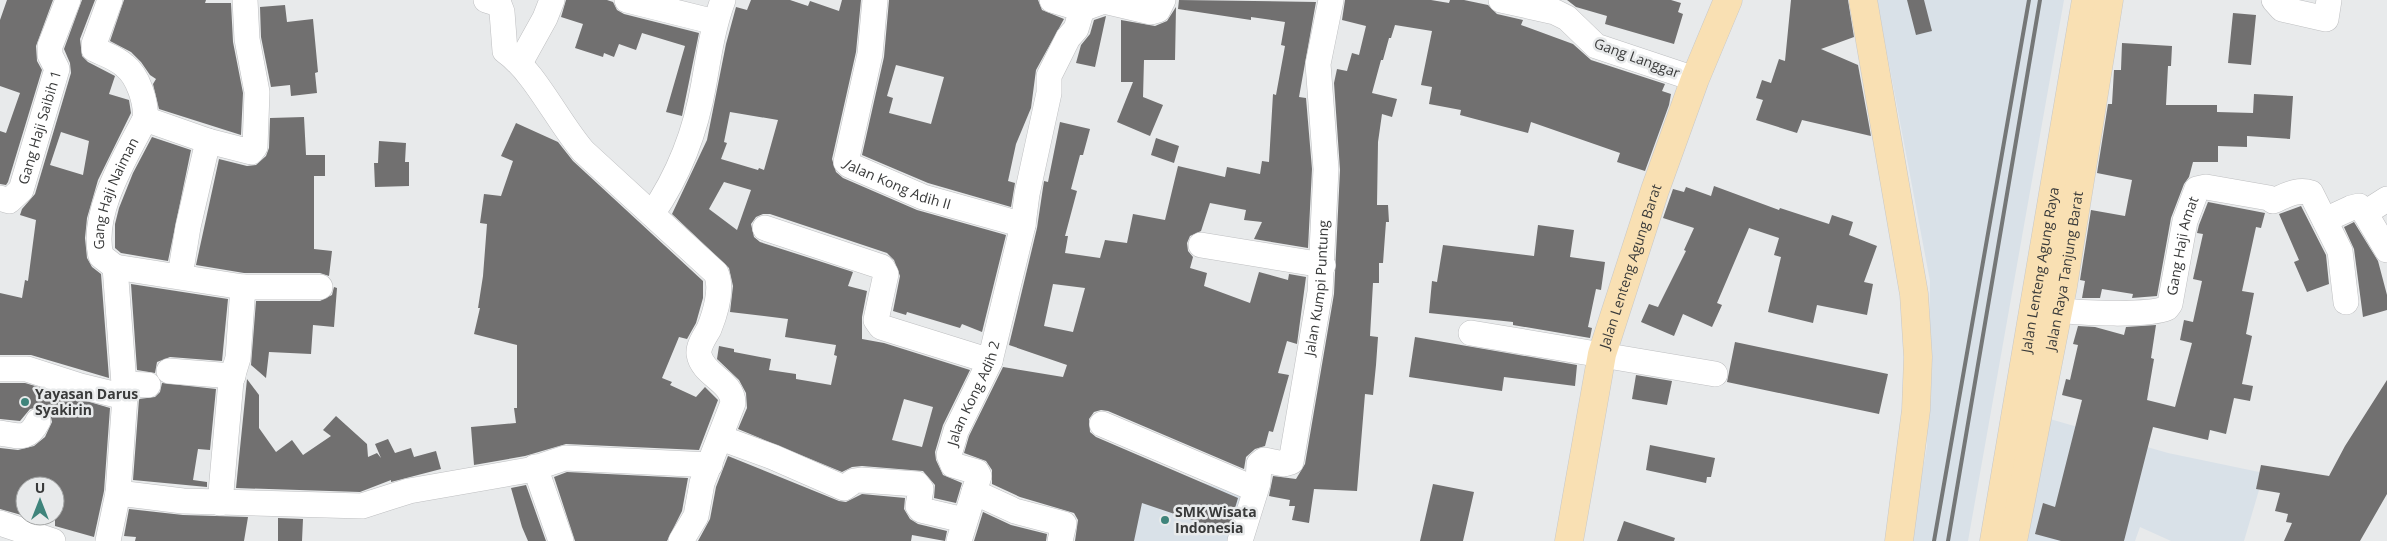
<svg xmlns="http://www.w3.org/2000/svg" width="2387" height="541" font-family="'Open Sans',sans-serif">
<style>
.built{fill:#d9e1e8}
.building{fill:#717070;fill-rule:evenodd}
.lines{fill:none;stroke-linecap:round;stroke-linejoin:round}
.minor-casing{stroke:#bebfc1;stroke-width:26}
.major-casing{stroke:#c8c8c8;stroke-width:29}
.minor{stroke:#fff;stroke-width:25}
.major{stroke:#f9e0b3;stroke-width:28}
.rail{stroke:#757777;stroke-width:4}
.poi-dot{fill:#3f847b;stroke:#e8eaeb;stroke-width:2}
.labels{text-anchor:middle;stroke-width:5;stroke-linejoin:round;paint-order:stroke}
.street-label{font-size:14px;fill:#393a3a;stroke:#e8eaeb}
.poi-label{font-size:14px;font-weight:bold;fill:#393a3a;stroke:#e8eaeb;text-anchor:start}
</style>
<rect width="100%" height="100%" fill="#e8eaeb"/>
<path class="built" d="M1877 0H2064L1968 541H1910L1927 446 1930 281Z
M2050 419 2168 453 2264 473 2244 541H2171L2140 527 2135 541H2027Z
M1126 459 1246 496 1235 541H1085Z"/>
<path class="building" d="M7 0H53L36 46 37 61 42 70 8 182 6 185 0 184V131L6 133 20 93 0 86V20Z
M82 0H95L80 39 82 56 88 62 115 76 109 94 129 100 131 113 98 180 87 218 85 238 87 258 92 267 101 274 109 378 31 355H0V293L22 298 25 280 28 281 36 220 20 215 22 209 35 194 71 73 70 63 64 49ZM61 132 89 141 83 175 50 165Z
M124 0H206L205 3H231L233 42 243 93 241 135 159 109 153 84 156 79 150 75 141 62 131 52 110 41Z
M566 0H607L613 2 617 10 624 14 699 33 682 116 666 112 685 46 642 33 636 50 619 44 614 57 604 53 603 57 575 48 583 24 561 17Z
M751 0H790L808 6 810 1 839 11 842 0H861L856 52 832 159 836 172 843 178 917 210 1006 235 982 332 962 324 960 328 907 312 906 315 893 311 900 276 894 260 887 253 770 214H763L756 217 751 224 754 237 760 242 853 272 848 286 867 291 862 317V339L884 343 970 370 943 425 935 452 936 460 943 475 962 483 956 503 934 498 935 485 923 471 862 466 852 467 842 472 738 429 747 408 746 393 739 380 717 359 719 346 734 349V352L771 359 769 370 796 374V379L831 385 837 356 834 355 836 345 785 337 788 319 730 312 733 286 729 268 672 214 707 140 726 44 736 7 747 10ZM730 112 778 120 764 170 759 168 758 170 721 159 727 143 724 142ZM724 182 751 190 737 230 709 209ZM904 399 933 407 922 447 892 440Z
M889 0H1038L1042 10 1064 19 1036 70 1031 108 1016 144 1008 181 1015 183 1011 207 928 183 862 155 884 57ZM896 65 944 77 931 124 889 113 893 98 887 96Z
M1179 0 1316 2 1299 97 1306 98 1312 169 1308 248 1254 239 1262 222 1244 220 1246 210 1210 203 1201 231 1190 236 1187 243 1188 251 1193 257 1190 268 1207 273 1204 286 1250 303 1259 272 1288 280 1289 274 1306 277 1297 344 1287 341 1278 373 1289 375 1273 432 1269 431 1265 446 1255 449 1246 457 1244 469 1108 411 1101 410 1094 412 1089 419 1090 432 1096 437 1238 498 1228 532 1142 503 1134 541H1075L1078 520 1074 513 1020 497 992 484V470L986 461 964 453 969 436 1003 367 1063 377 1067 365 1009 345 1037 228 1044 181 1048 182 1060 122 1090 129 1083 155H1080L1071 189 1077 191 1065 236H1068L1065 253 1100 258 1105 240 1127 243 1133 214 1165 220 1178 166 1225 177 1227 167 1260 174 1262 161 1269 162 1273 94 1276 95 1285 46 1281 45 1285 22 1251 17V20L1178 9ZM1053 284 1085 288 1073 332 1044 326Z
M1345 0H1431L1449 3 1450 0H1464L1488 5 1497 14 1523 20 1521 25 1573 44 1591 60 1665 84 1662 91 1671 94 1669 105 1645 171 1617 162 1620 153 1531 122 1528 133 1460 115 1461 110 1429 104 1432 87 1421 85 1432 31 1395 25 1391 38H1389L1383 60H1381L1372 93 1397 99 1392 117 1382 114 1378 142 1377 205H1388L1389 222H1386L1383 263H1379V283H1373L1370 336 1378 337 1376 365 1373 395 1365 394 1357 491 1314 489 1309 523 1292 520 1295 506H1289L1290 500 1269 496 1273 476 1296 479 1305 464 1334 294 1340 170 1334 83 1337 69 1347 71 1352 53 1359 55 1366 26 1342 20Z
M1567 0H1671L1681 3 1678 12 1683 14 1674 44 1605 24 1607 16 1576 7Z
M1791 0H1848L1854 37 1821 49 1858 65 1871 136 1802 120 1797 133 1756 120 1763 100 1756 98 1762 80 1771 83 1779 59 1785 61Z
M1907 0H1924L1932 31 1916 35Z
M285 5 287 22 313 19 318 72 315 73 317 93 291 96 290 85 271 87 261 37 260 7Z
M1176 7 1175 60H1144L1143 97 1163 105 1150 136 1117 122 1133 82H1121V20L1155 26 1167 21Z
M2233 13 2256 15 2251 65 2228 63Z
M1106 16 1095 67 1076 63 1081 45 1090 34 1094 20Z
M2122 43 2172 46 2171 66H2168L2166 105H2217V112L2253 113 2254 94 2293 96 2290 139 2247 136V147L2218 146V162H2193L2189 177 2184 184 2171 218 2157 296 2132 298 2133 294 2102 289 2100 298H2082L2085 281 2080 280 2091 210 2125 216 2132 180 2097 173 2108 104H2112L2114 70H2121Z
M304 117 306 155H325V176H314V249L332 251 329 276 320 273H244L196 265 219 159 247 166 256 165 266 156 269 148 270 118Z
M516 123 558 142 573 161 703 281V298L696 323 687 339 679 337 662 378 672 382 670 385 696 397 705 387 718 400 699 450 566 444 525 456 474 465 471 427 516 423 514 408H517V345L474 334 480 308H478L483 276 487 224 480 223 484 194 501 196 513 161 501 156Z
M152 137 191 150 168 261 121 253 115 248V224L119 208 133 173Z
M1156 138 1179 146 1174 163 1151 155Z
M379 141 406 143 405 162H409V186L375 187 374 163H378Z
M1714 186 1779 210 1780 208 1829 224 1832 215 1853 222 1849 235 1877 246 1864 282 1873 284 1867 315 1817 305 1813 323 1768 312 1781 257 1774 255 1779 238 1749 228 1717 303 1722 305 1712 327 1683 314 1674 336 1641 322 1649 304 1658 307 1686 251 1684 250 1694 228 1663 218 1673 189 1684 192 1686 187 1711 196Z
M2208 202 2265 213 2261 228 2256 227 2242 291 2254 293 2246 334 2252 336 2242 384 2253 386 2250 401 2234 398 2226 434 2210 430 2208 440 2153 427 2124 541H2061L2035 534 2043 503 2055 507 2082 400 2062 395 2066 379 2070 380 2078 345 2073 344 2078 326 2095 327 2124 335 2126 327 2156 325 2151 358 2154 359 2147 400 2175 407 2192 343 2180 340 2184 320 2193 322 2202 281 2193 279 2203 234 2197 233 2199 225Z
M2301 206 2326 255 2329 284 2307 292 2294 262 2299 260 2279 214Z
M2354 222 2378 261 2387 295V310L2363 317 2354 249 2344 227Z
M1538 225 1574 230 1570 257 1605 262 1601 290 1596 289 1588 327 1592 328 1590 338 1513 325V322L1429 313 1432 281 1437 282 1443 245 1534 256Z
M131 284 228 299 222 361 170 357 157 362 155 373 137 370Z
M334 287 337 288 334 327 313 325 311 354 269 352 266 378 251 365 256 301H320L332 295Z
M1415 337 1577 365 1575 386 1504 377 1502 391 1409 377Z
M1735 342 1888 374 1879 414 1727 382Z
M1636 375 1672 381 1667 405 1632 399Z
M247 379 259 395V428L276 452 292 440 303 455 331 436 323 430 336 416 367 444 368 457 377 453 381 458 375 444 388 439 395 453 411 448 414 457 436 451 441 469 391 482V480L360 492 236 488Z
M2387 380V494L2360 541H2284L2292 523 2286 522 2288 514 2275 511 2280 493 2256 489 2261 465 2329 476 2345 446Z
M0 383H25L110 408 104 491 94 537 55 526V486H25V516L0 509V448L18 450 34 446 45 437 52 422 50 413 39 407 30 409 20 421 0 419Z
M162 383 216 389 210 450 198 449 193 480 207 482V487L133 480 139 399 155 397 160 392Z
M1650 445 1715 458 1711 477H1707L1706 483 1646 470Z
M728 456 839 501 846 502 862 494 905 498 904 509 910 519 918 524 947 531 945 541 912 535 911 541H698L710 519 716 487Z
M567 472 688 478 682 511 667 541H575L554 477Z
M1433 484 1474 492 1463 541H1420Z
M526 485 546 541H528L522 527 511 488Z
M129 509 183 515 248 517 244 541H135L136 537 124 536Z
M983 512 1011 525 1047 534 1046 541H974Z
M278 518 303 519 302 541H278Z
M1624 521 1675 538 1674 541H1617Z"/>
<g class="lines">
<g class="minor-casing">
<g id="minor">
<path d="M486 0 499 4 502 12 505 51C534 71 558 122 583 151L716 273C723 288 715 314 709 329 705 336 698 346 699 354 702 375 733 381 733 403L702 483 696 516 681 541"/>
<path d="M627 0 715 22"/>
<path id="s1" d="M875 0 870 54 846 162 849 165 923 197 1023 225"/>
<path d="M1052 0 1082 9 1104 1 1151 12 1158 10 1163 0"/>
<path d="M1501 0 1555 12 1567 18 1596 46 1695 79"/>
<path d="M2274 0 2282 9 2326 19 2329 0"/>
<path d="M520 63 545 18 552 0"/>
<path d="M145 119 208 141 188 227 180 276"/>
<path d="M208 141 251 152 255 147 257 92 247 39 245 0"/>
<path id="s2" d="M0 198 9 201 21 190 57 69 50 55V46L68 0"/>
<path d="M2365 213 2387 250"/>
<path d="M652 214C679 175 696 130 704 83 709 54 713 27 723 0"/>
<path d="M2325 220 2351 208 2359 206 2365 213 2387 199"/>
<path d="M765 228 882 267 886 274 876 320 881 327 990 361"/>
<path d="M1201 245 1323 265"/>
<path d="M115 267 243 287H320"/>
<path id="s3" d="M2058 310C2079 313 2150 316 2167 308L2170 304 2185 221 2197 189 2206 187 2269 198 2273 201C2285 196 2298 188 2311 193L2340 251 2346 302"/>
<path d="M1471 333 1715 374"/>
<path d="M0 369H27L80 386 125 397"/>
<path d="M169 371 233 376"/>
<path d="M124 384 148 385"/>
<path d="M1102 424 1255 489"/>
<path d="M0 433C19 436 28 441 38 421"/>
<path d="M721 438 773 457 844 488 854 481 861 480 917 484 921 489 918 506 921 510 964 520"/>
<path d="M535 467 561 541"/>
<path d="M974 492 1015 511 1064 524 1060 541"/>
<path d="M118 493 183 501 362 506 409 491 529 470 565 458 710 465"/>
<path d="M220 503 231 381 238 358 243 287"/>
<path d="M0 523 53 541"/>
<path id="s4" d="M108 541 118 493 125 397 115 267 101 256C90 213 126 156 145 119 147 103 138 76 125 66 117 58 104 54 94 49V44L110 0"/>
<path id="s5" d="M959 541 979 476 977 472 953 465 949 455 956 431 990 361 1023 225 1027 194 1049 93V76L1068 38 1076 29 1082 9"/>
<path id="s6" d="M1240 541 1258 483 1259 464 1264 460 1284 464 1291 462 1320 292 1326 169 1318 64 1331 0"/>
</g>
</g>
<g class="major-casing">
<g id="major">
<path d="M1863 0 1914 294 1918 357 1916 410 1899 541"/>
<path id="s7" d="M1569 541 1602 354 1655 190 1695 79 1728 0"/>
<path id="s8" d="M1994 541 2086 0"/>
<path id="s9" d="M2013 541 2063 286 2109 0"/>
</g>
</g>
<use href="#minor" class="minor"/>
<use href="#major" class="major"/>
<path class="rail" d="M1934 541 2029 0
M1948 541 2040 0"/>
</g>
<g class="poi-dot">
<circle cx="25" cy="402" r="5"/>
<circle cx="1165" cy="520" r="5"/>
</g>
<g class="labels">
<g class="street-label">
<text transform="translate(1637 58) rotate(20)" y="5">Gang Langgar</text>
<text dy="5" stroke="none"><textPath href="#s2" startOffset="91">Gang Haji Saibih 1</textPath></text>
<text dy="5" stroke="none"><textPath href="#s1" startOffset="222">Jalan Kong Adih II</textPath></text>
<text dy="5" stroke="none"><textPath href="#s4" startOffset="359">Gang Haji Naiman</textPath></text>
<text dy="5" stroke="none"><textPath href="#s3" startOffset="174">Gang Haji Amat</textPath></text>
<text dy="5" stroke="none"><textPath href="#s7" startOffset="282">Jalan Lenteng Agung Barat</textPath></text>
<text dy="5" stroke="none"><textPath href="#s8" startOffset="275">Jalan Lenteng Agung Raya</textPath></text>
<text dy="5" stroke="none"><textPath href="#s9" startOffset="275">Jalan Raya Tanjung Barat</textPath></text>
<text dy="5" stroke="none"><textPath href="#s6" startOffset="290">Jalan Kumpi Puntung</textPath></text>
<text dy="5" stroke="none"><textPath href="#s5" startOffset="175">Jalan Kong Adih 2</textPath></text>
</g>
<g class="poi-label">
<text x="35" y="399">Yayasan Darus<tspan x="35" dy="16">Syakirin</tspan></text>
<text x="1175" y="517">SMK Wisata<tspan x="1175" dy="16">Indonesia</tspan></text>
</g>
</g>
<g transform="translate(40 501)"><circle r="24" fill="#e8eaeb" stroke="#a2a4a4"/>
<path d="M0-4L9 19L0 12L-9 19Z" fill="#3f847b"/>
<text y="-8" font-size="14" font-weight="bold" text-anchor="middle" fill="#393a3a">U</text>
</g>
</svg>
